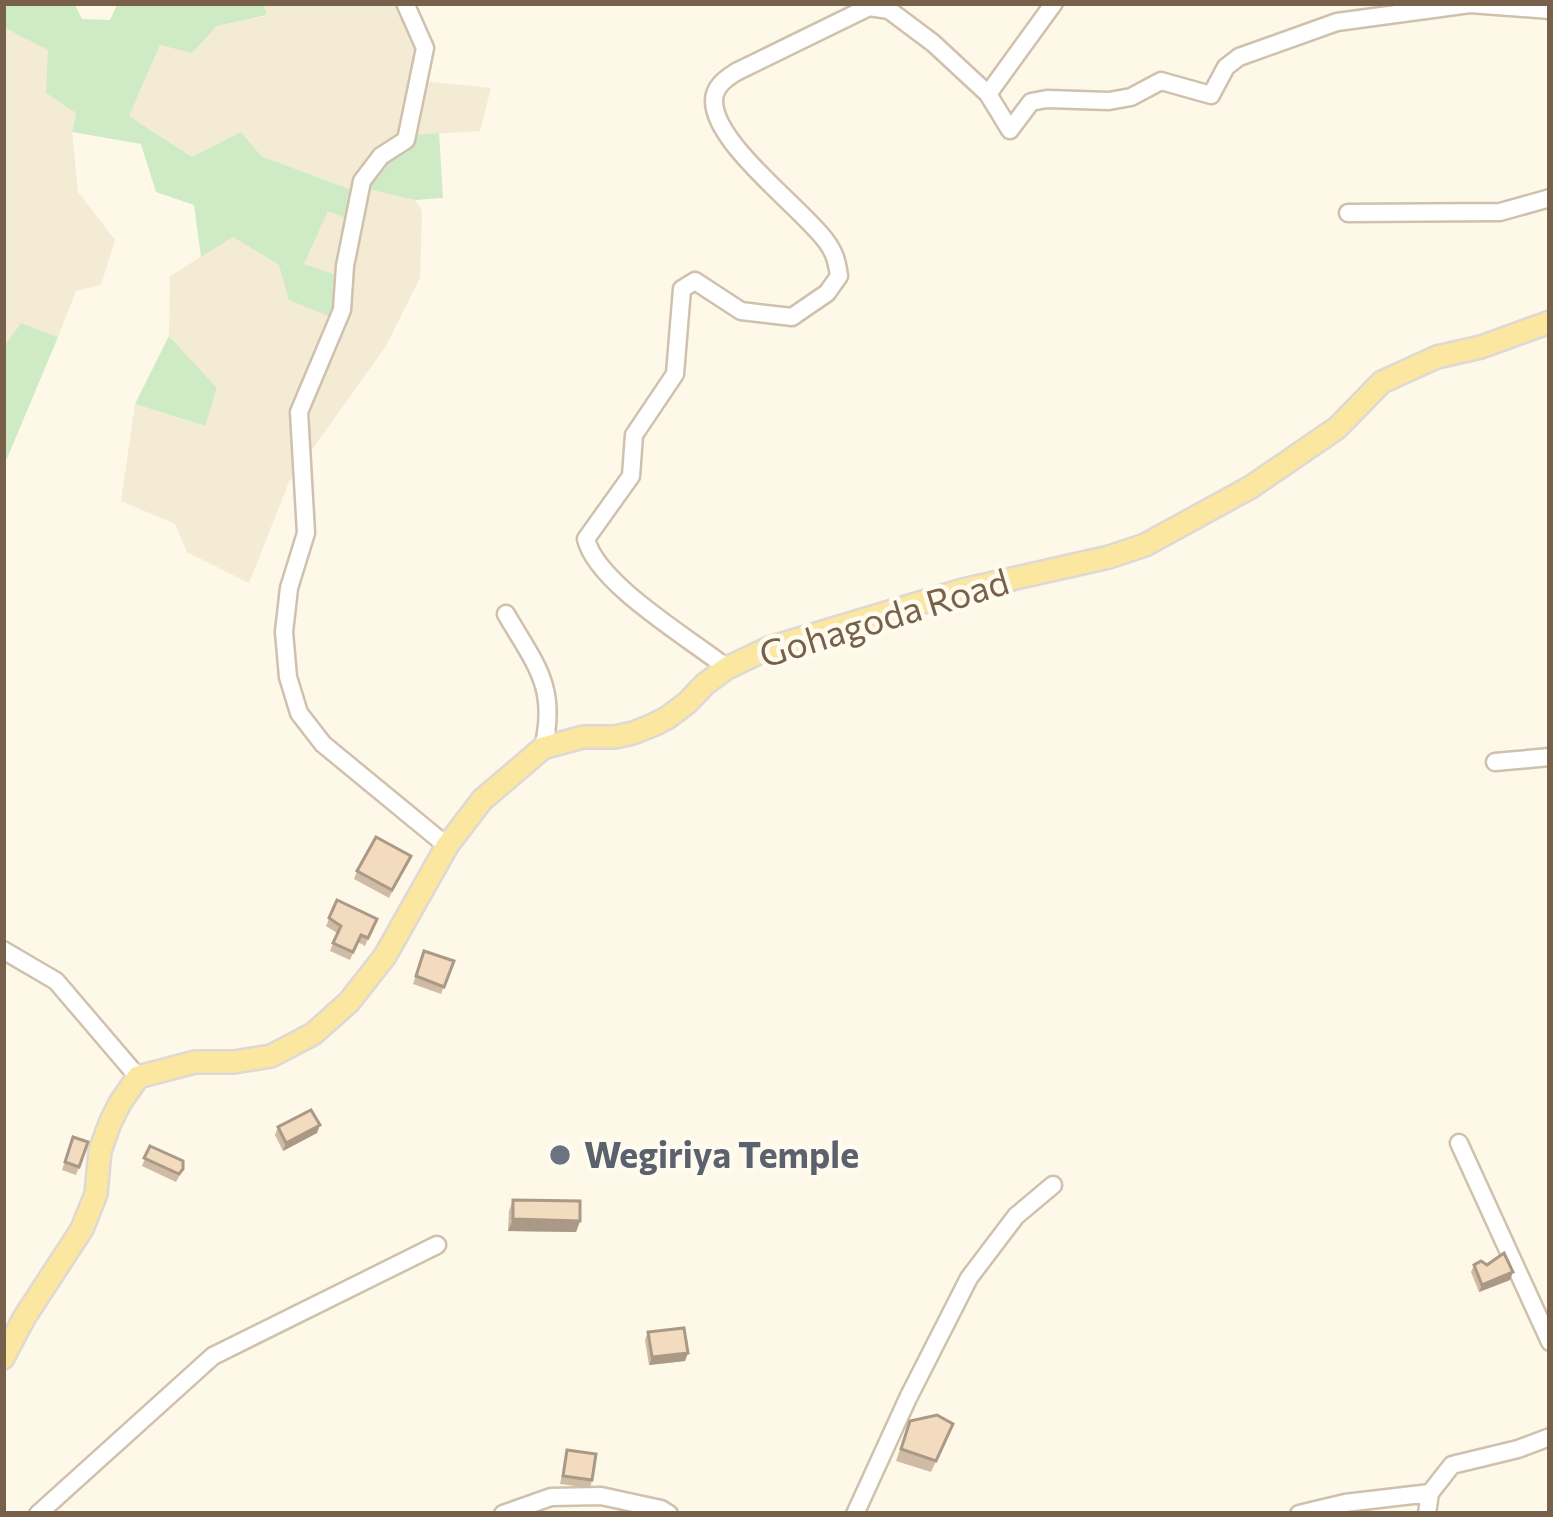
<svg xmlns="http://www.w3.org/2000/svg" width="1553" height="1517" font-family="Commissioner,sans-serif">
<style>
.residential{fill:#f4ebd5}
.green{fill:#cfebc5}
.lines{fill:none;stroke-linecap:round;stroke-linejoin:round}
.minor-casing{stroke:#cfc1ad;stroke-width:21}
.major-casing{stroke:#ded9d4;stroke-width:26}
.minor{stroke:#fff;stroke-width:16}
.major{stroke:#fbe7a0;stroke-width:21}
.wall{fill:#d0bca4}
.shaded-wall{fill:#a99986}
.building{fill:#f2dbbf;stroke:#a99986;stroke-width:3}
.worship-dot{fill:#6b7280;stroke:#fffbee;stroke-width:4.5}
.labels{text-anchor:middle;stroke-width:9;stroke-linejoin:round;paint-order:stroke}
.street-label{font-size:36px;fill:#77614b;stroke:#fffbee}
.worship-label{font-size:36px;font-weight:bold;fill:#5b616d;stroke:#fffbee;text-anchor:start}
</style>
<rect width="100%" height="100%" fill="#fdf8e7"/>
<path class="residential" d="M263 3H398L418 47 412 80 491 88 480 131 399 136 352 190 261 156 192 157 129 116 160 45 192 52 217 26 266 16Z
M3 27 48 50 76 113 72 132 78 192 115 240 101 285 76 291 58 337 21 323 3 348Z
M367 189 415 200 422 211 420 278 386 346 289 482 249 583 187 552 175 524 121 501 135 404 204 426 217 389 169 336 170 276 233 237 279 265 304 264 328 210 359 223Z"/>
<path class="green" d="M3 3H74L82 19 110 20 118 3H263L267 15 217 26 192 53 160 45 129 116 192 157 241 132 261 156 352 190 348 219 328 211 304 264 339 276 334 318 289 300 279 265 233 237 201 257 194 205 156 192 141 144 72 132 76 113 46 93 48 50 3 27Z
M439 133 443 198 415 200 367 189 384 163 414 135Z
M21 323 58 337 3 468V348Z
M169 336 217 388 205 426 135 404Z"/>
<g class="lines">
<g class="minor-casing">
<path id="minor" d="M405 3 425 48 406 140 381 156 362 181 345 266 342 310 299 412 306 533 289 588 284 632 288 677 299 713 323 744 447 846
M988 94 1054 3
M1348 213 1500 212 1550 198
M506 614C535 664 558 687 543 748
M727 668C689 638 597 584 586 539L631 476 634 435 675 374 682 289 695 281 741 311 792 317 827 293 839 276C837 262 835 253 826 241 802 208 714 144 714 101 714 87 725 79 736 72L869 7 889 10 933 43 988 94 1010 130 1031 102 1047 99 1109 101 1131 97 1161 81 1211 95 1226 67 1239 57 1337 22 1470 4 1550 10
M1495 762 1550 757
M3 950 56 981 138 1077
M1459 1143 1550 1342
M38 1514 213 1356 437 1245
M503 1514 551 1497 601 1496 661 1509 669 1514
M855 1514 908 1398 969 1278 1016 1216 1053 1185
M1299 1514 1345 1503 1430 1493 1452 1465 1518 1449 1550 1437
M1427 1514 1430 1493"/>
</g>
<g class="major-casing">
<path id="major" d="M3 1358 24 1318 82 1229 96 1194 100 1151 110 1123 120 1103 138 1077 195 1062H234L271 1056 313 1034 349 1002 385 956 447 846 482 800 543 748 583 737H615L633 733 653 725 667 718 687 703 705 684 727 668 769 648 963 590 1109 557 1145 545 1251 487 1337 428 1382 382 1437 357 1481 347 1550 322"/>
</g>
<use href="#minor" class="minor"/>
<use href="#major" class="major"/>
</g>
<path class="wall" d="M411 856 389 898 354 879 357 871Z
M337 900 377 919 365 946 358 942 350 960 330 951 337 933 326 926Z
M424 951 454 961 441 994 413 984Z
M278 1127 317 1133 283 1151 275 1135Z
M73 1137 88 1142 76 1175 62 1170Z
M150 1146 183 1169 176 1182 142 1166Z
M513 1200 580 1221 576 1232 508 1231 509 1211Z
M1474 1265 1510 1280 1479 1292 1471 1272Z
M648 1332 688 1353 685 1361 649 1365 645 1340Z
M910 1421 948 1436 931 1472 896 1461Z
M567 1450 592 1480 590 1488 560 1484Z"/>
<path class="shaded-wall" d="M320 1125 317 1133 283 1151 286 1143Z
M513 1219 580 1221 576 1232 508 1231Z
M1513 1272 1510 1280 1479 1292 1482 1285Z
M688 1353 685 1361 649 1365 652 1357Z"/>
<path class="building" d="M376 837 411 856 392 890 357 871Z
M337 900 377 919 368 938 361 935 353 952 333 943 341 926 329 918Z
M424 951 454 961 444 987 416 976Z
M311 1110 320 1125 286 1143 278 1127Z
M73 1137 88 1142 79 1167 65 1162Z
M150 1146 183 1161V1169L179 1174 144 1158Z
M513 1200 580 1201V1221L513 1219Z
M1504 1253 1513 1272 1482 1285 1474 1265 1481 1261 1487 1265Z
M684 1328 688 1353 652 1357 648 1332Z
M937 1415 953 1424 936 1461 901 1449 910 1421Z
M567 1450 596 1454 592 1480 563 1476Z"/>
<circle class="worship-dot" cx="560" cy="1155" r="12"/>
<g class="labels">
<g class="street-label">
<text transform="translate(884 618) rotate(-17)" y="13">Gohagoda Road</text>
</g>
<g class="worship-label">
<text x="584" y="1168">Wegiriya Temple</text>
</g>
</g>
<rect width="1553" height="1517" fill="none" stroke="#77614b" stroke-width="12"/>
</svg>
